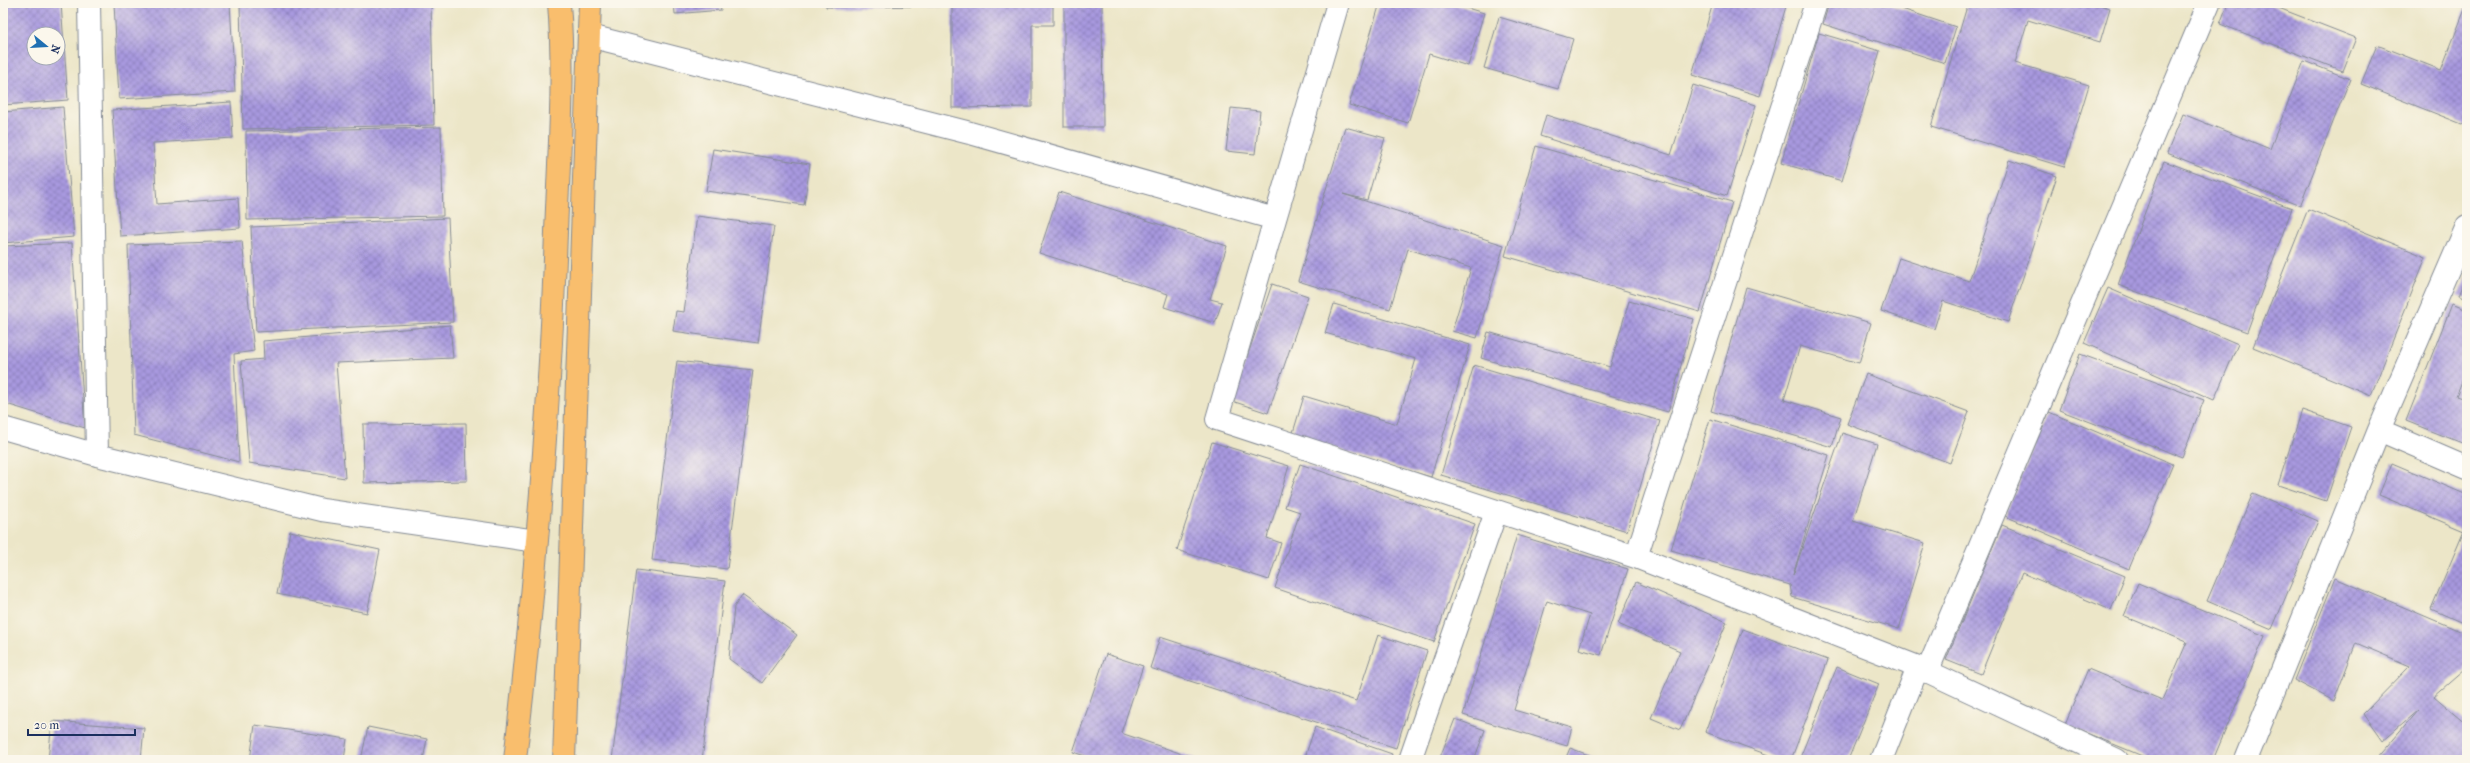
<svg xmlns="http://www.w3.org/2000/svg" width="2470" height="763" font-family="'IM FELL French Canon',serif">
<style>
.building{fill:url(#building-cross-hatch);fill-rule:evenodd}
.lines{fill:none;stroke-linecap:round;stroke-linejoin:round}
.minor-casing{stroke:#848a93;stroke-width:24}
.major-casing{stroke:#848a93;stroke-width:24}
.minor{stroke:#fff;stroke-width:22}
.major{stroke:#f9be6d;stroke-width:22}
</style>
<defs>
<pattern id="building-cross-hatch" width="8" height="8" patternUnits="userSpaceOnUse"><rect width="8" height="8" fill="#a899df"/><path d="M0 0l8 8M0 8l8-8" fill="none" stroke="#887db8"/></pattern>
</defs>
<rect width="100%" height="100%" fill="#fbf7ec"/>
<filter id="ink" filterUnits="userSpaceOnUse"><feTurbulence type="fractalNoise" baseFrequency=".025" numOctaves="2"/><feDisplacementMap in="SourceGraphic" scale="8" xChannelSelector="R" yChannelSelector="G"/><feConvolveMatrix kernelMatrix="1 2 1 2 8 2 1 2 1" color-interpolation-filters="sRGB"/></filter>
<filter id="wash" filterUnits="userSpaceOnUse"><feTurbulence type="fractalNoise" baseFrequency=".012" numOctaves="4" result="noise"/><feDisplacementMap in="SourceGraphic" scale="16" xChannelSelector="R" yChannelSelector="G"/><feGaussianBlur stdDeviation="0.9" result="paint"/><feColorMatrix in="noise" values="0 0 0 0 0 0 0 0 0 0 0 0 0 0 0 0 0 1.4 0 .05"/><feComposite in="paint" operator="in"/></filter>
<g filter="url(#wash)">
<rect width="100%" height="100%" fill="#ece6c8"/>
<g id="blocks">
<path class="building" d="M3 3H61L68 100 3 105ZM34 34H58V58H34Z
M114 3H230L235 92 119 99Z
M240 3H431L434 125 243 129Z
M674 3H720L721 10 675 14Z
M826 3H1053V25H1032V107L952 108V6L826 7Z
M1064 3H1102L1103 127H1064Z
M1380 3H1450L1484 13 1468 66 1429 54 1408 123 1349 105Z
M1713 3H1787L1760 96 1692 75Z
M1829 3H1884L1956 27 1945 63 1823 24Z
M1968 3H2093L2110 8 2100 42 2028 20 2015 63 2089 85 2064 167 1931 127Z
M2228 3H2272L2271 5 2356 38 2343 71 2220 24Z
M2467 4V126L2361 84 2377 45 2441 70Z
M1499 17 1573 39 1558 89 1484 68Z
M1819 33 1880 51 1842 181 1781 163Z
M2304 61 2350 79 2300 206 2167 153 2183 114 2270 149Z
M1693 85 1756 105 1727 196 1540 136 1546 115 1671 155Z
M231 102 233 138 153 143 157 204 238 198 240 228 120 236 112 110Z
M63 107 74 237 3 243V112Z
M1231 108 1260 111 1255 154 1226 151Z
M441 127 443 216 247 220 246 131Z
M1345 127 1385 138 1367 200 1343 194 1504 245 1477 338 1452 331 1471 268 1408 249 1390 309 1298 281Z
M1536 146 1732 202 1700 312 1505 256Z
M713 149 810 164 804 205 706 191Z
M2009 160 2057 176 2008 322 1943 301 1934 329 1881 311 1899 258 1969 281Z
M2164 161 2292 208 2247 332 2118 285Z
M1059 192 1227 246 1210 299 1222 302 1215 323 1164 307 1168 294 1039 253Z
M2308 209 2426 257 2371 395 2253 347Z
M697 216 774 226 758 343 673 331 676 311 684 312Z
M448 218 453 322 256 332 251 227Z
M242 241 254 351 234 354 239 462 134 435 128 245Z
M72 243 85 428 3 403V246Z
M2467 272V299L2458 296Z
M1272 284 1308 296 1268 413 1232 401Z
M1746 287 1871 323 1859 363 1800 346 1784 400 1841 417 1832 447 1711 411Z
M2108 288 2238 344 2214 400 2084 343Z
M1629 301 1694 319 1668 412 1481 358 1488 332 1610 367Z
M1334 304 1470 345 1431 477 1292 436 1304 396 1397 424 1416 359 1325 333Z
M2452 304 2467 310V369L2456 396 2467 400V445L2406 421Z
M450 325 453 358 336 363 345 478 249 463 241 361 264 359 263 341Z
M2080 354 2204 400 2182 457 2059 410Z
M677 361 753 370 727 569 652 560Z
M1474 365 1660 421 1627 531 1441 475Z
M1866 374 1969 412 1950 463 1847 424Z
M2302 410 2351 427 2326 501 2278 485Z
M2049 412 2173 464 2129 569 2005 516Z
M1710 419 1829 455 1793 575 1842 433 1877 444 1853 521 1925 543 1899 629 1792 597 1790 585 1671 550Z
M466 423 467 481 364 483 363 424Z
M1212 442 1289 466 1267 538 1281 543 1269 580 1177 550Z
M2392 463 2467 495V625L2431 609 2464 531 2379 495Z
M1300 464 1475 524 1434 642 1275 588 1300 512 1285 507Z
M2253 493 2318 521 2272 629 2207 601Z
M2002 525 2125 576 2111 610 2022 573 1981 674 1946 660Z
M290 531 380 550 367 613 277 594Z
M1517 535 1628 569 1601 655 1579 649 1590 615 1547 601 1514 710 1572 727 1567 746 1463 715Z
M636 570 725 581 702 760H612Z
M2335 578 2467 634V661L2464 670 2434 696 2467 724V760H2375L2418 710 2382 741 2363 714 2410 666 2356 643 2334 701 2294 680Z
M1636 582 1727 622 1680 730 1651 718 1680 651 1618 624Z
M2138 583 2265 636 2213 760H2152L2065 724 2088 669 2162 700 2187 642 2124 616Z
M742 595 797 635 762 683 729 659 734 607Z
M1743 629 1828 660 1791 760H1782L1705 732Z
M1378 635 1427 651 1396 748 1150 668 1160 637 1356 701Z
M1106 654 1143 666 1121 733 1200 760H1097L1073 752Z
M1837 667 1879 684 1848 760H1799Z
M1455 719 1485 730 1474 760H1439Z
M52 721 144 728 141 760H48Z
M255 725 347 739 344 760H250Z
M368 727 427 739 423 760H361Z
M1315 727 1392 754 1390 760H1304Z
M1570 748 1602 760H1565Z"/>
</g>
</g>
<g filter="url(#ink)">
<use href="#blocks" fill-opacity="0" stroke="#848a93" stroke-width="1"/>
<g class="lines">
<g class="minor-casing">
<path id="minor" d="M89 3 97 455
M590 36 970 133 1275 219 1217 419 1636 557 1918 667 2117 760
M1275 219 1338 3
M3 428 97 455 322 510 536 541
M2379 430 2467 468
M1636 557 1816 3
M1927 672 2209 3
M1410 760 1496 512
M1881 760 1918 667
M2246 760 2379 430 2467 226"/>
</g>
<g class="major-casing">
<path id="major" d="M515 760C535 585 550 408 556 232 559 155 565 79 559 3
M564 760 590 3"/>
</g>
<use href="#minor" class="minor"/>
<use href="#major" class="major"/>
</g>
</g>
<rect width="2470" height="763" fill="none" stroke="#fbf7ec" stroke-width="16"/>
<g transform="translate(46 46) rotate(108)"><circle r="19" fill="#fbf7ec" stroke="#a1a7b3"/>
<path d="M0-3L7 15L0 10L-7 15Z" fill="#1f6fb2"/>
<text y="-6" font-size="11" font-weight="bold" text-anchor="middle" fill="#1b2f5e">N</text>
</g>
<path d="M28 729v6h107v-6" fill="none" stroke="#1b2f5e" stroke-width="2"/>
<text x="34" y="729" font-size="12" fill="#1b2f5e" stroke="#fbf7ec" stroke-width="3" paint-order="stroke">20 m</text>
</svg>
